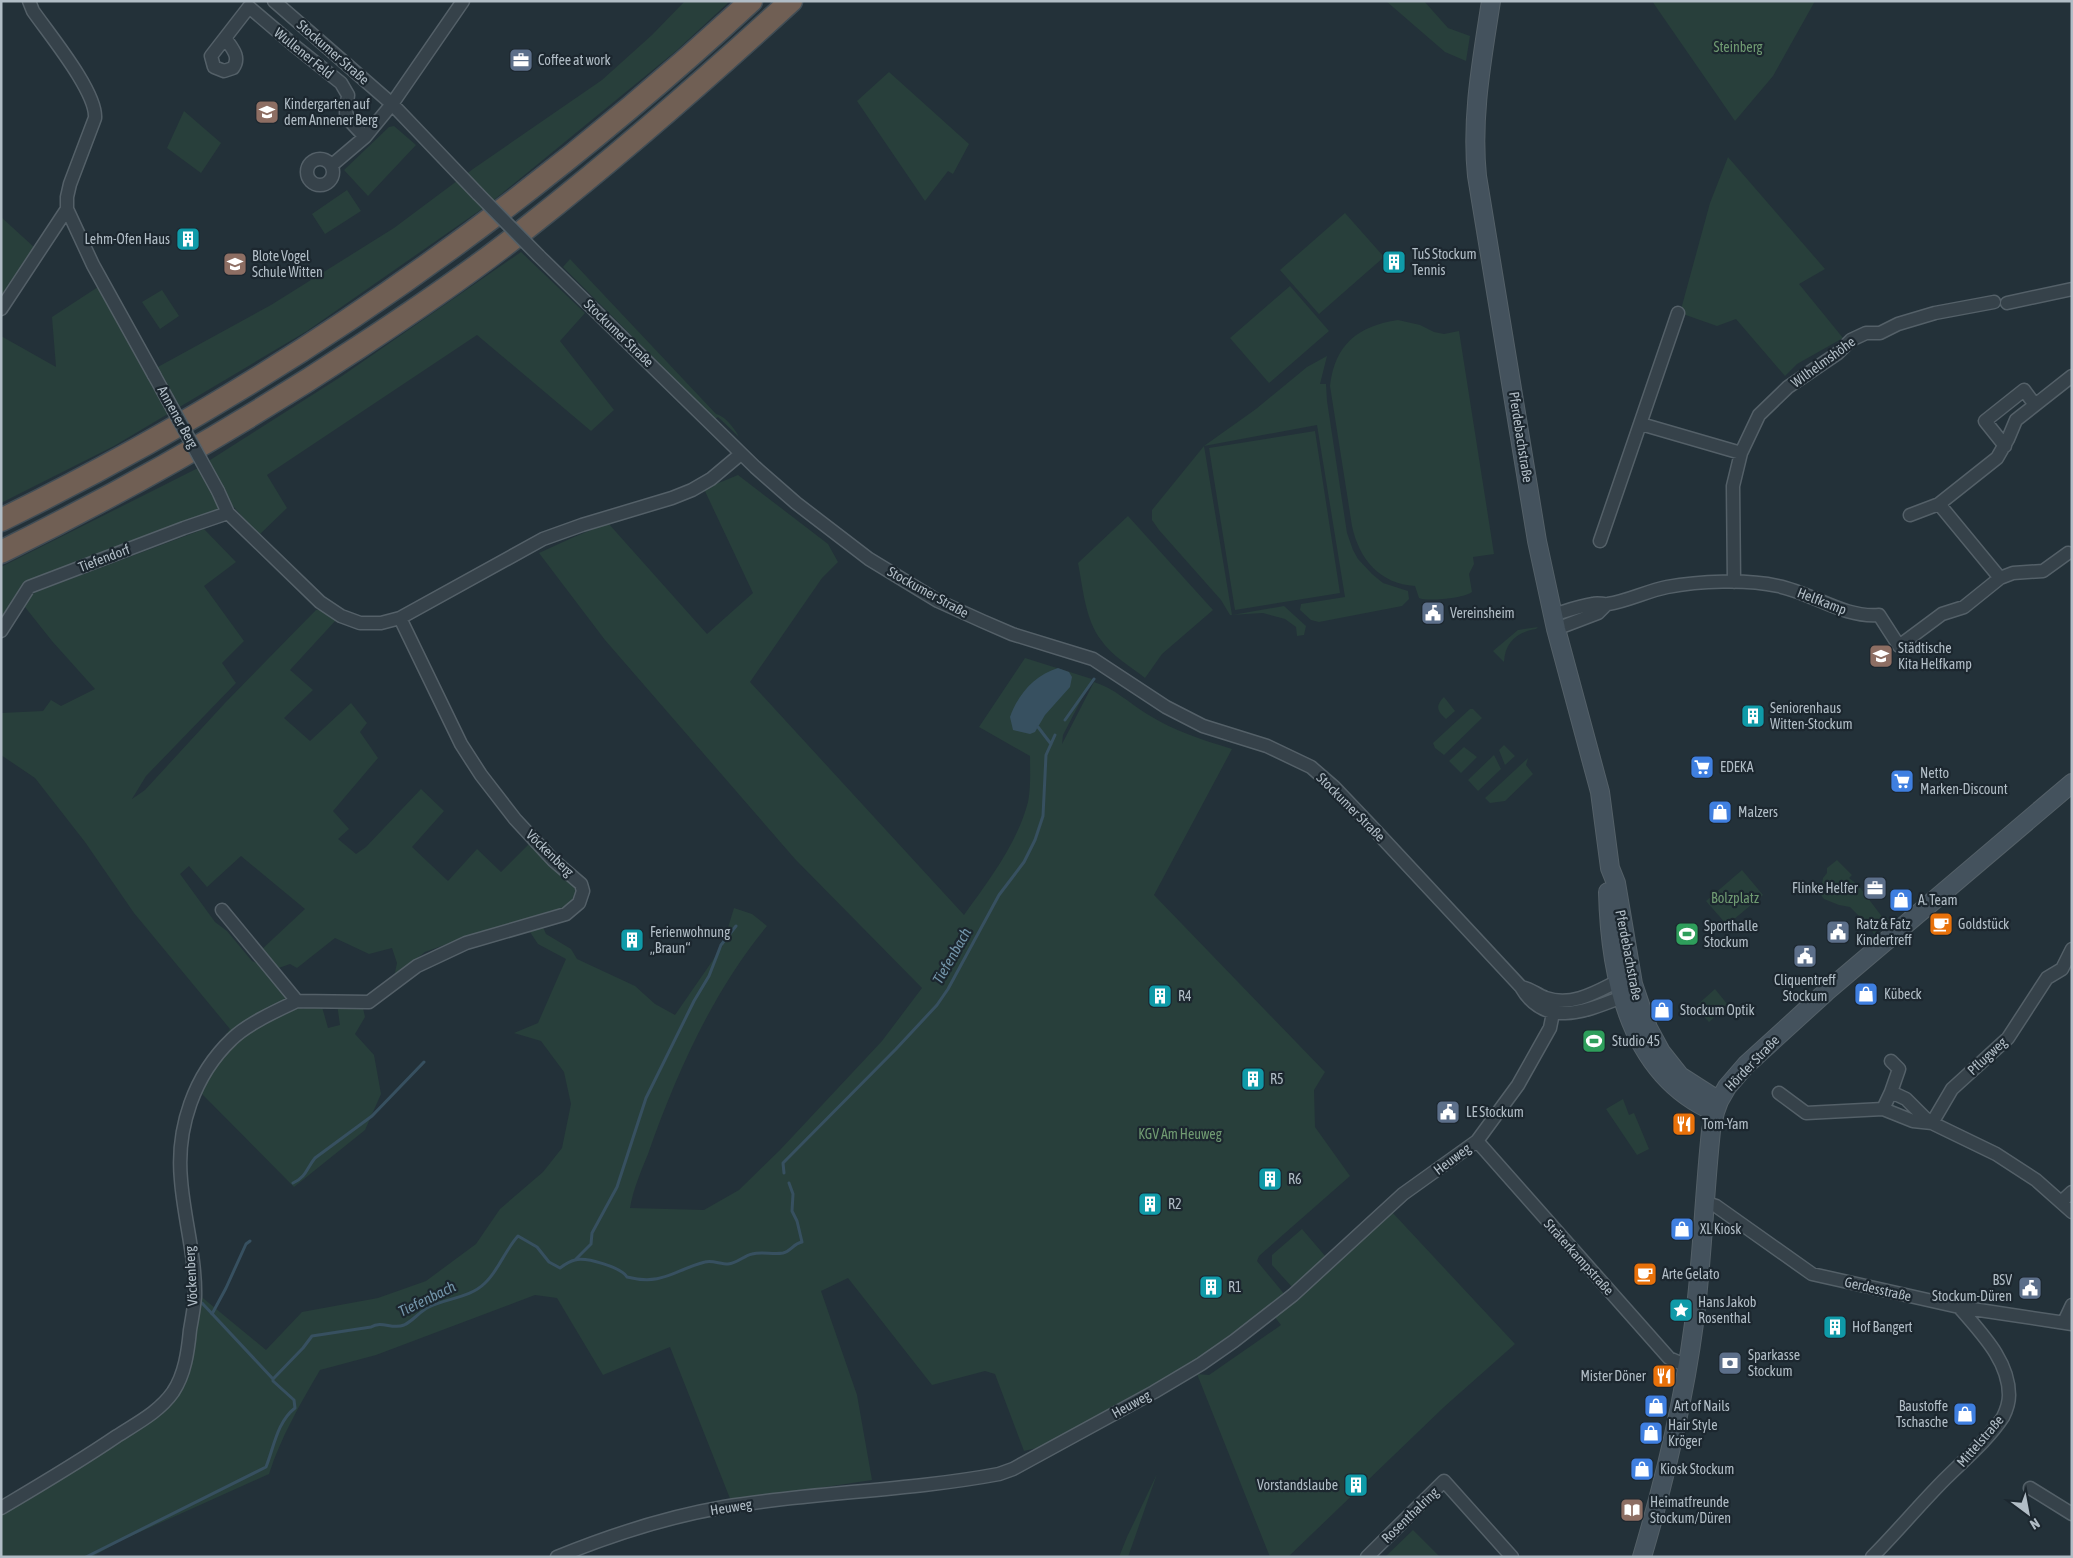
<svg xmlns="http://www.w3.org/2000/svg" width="2073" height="1558" font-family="'Asap Condensed',sans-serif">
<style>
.green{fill:#283f3b}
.water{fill:#375060}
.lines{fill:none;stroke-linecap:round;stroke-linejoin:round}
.stream{stroke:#375060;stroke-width:3}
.street-casing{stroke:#546068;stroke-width:15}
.secondary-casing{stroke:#546068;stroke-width:20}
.highway-casing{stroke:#414d55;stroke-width:25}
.street{stroke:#36424a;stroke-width:12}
.secondary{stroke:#44525d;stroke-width:18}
.highway{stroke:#705f54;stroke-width:22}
.street-bridge-casing{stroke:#546068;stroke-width:15;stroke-linecap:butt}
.street-bridge{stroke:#36424a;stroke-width:12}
.labels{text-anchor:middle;stroke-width:4.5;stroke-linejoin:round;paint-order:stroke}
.park-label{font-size:14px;fill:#709b72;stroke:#1c272f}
.street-label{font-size:14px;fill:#b1bdc6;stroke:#1c272f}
.poi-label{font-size:14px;fill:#b1bdc6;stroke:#1c272f;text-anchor:start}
.water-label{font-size:15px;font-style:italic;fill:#7294a9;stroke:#1c272f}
</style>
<rect width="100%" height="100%" fill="#233139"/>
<path class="green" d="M685 1H730L676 51 489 204 307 331 114 446 1 503V336L56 367 52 317 101 285 156 368 271 305 394 228 473 169 602 80 652 35Z
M1386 1H1424L1448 28 1470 36 1466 61 1445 52Z
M1652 1H1815L1773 76 1735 121Z
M889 72 969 144 953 174 948 171 925 201 857 101Z
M184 111 221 143 201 173 167 148Z
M394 126 416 145 368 196 344 170 389 127Z
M1728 157 1825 269 1799 284 1843 338 1797 364 1785 376 1736 319 1717 326 1680 313 1710 203Z
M347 190 361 211 325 234 312 214Z
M1345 213 1384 257 1319 314 1280 270Z
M1 217 35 248 1 301Z
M521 252 585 313 560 341 614 410 591 431 477 335 267 475 287 508 259 535 232 505 24 588 1 630V567L196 469 342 376Z
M570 259 716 414C725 416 735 429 739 437L718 417 715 419 563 267Z
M1290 286 1329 331 1269 383 1230 338Z
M162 290 179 316 160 329 142 302Z
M1398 320 1420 325 1434 332 1444 334 1459 331 1494 554 1473 557 1474 564 1469 574 1472 592C1465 598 1427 602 1419 598L1415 586C1380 584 1359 559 1352 526L1330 386C1335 344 1358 326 1398 320Z
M1327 356 1320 384H1326L1327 401 1347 533 1353 550 1358 559 1372 574 1383 583 1408 591 1409 599 1402 606 1319 622 1311 620 1300 610 1301 604 1345 597 1317 425 1204 446 1232 615 1284 606 1306 626 1304 635 1297 636 1296 627 1285 619 1263 613 1230 615 1221 600 1159 530 1152 520V510L1204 446 1256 409 1307 367Z
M1315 431 1340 593 1235 610 1209 448Z
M738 475 828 544 838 562 822 578 750 682 964 915C989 880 1017 844 1028 802 1031 787 1030 770 1030 756L979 727 1025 658 1092 679 1063 735 1062 744 1094 682C1114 688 1129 703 1147 714 1174 731 1203 740 1232 749L1154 895 1325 1072 1314 1090 1315 1127 1350 1176 1259 1256 1257 1261 1285 1295 1190 1364 1041 1447 1024 1451 995 1374 985 1371 932 1385 848 1278 821 1291 857 1395 872 1480 731 1501 670 1347 603 1375 557 1298 535 1295 376 1355 320 1370C300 1404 281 1437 269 1474L120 1541 92 1557H1V1502L149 1412 159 1417 181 1389 198 1294 266 1350 302 1312 378 1298 426 1281 476 1244 500 1209 543 1172 562 1148 571 1104 564 1072 541 1041 514 1033 538 1023 566 959 538 944 528 929 542 925 546 934 571 949 577 959 635 986 655 1004 675 1015 722 947 734 908 752 914 767 926C713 991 676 1074 648 1154 641 1171 633 1190 630 1208L704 1210 739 1190 780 1150 882 1041 922 988 795 859 605 640 539 553 574 537 608 523 707 634 753 593 704 489Z
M1128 516 1213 610 1162 654 1145 678C1130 666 1112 656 1101 640 1085 619 1083 588 1078 563Z
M204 529 236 562 204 586 244 641 222 663 236 683 146 776 132 799 145 790 225 703 316 610H323L336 620 290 670 313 690 284 718 310 741 351 703 367 723 360 732 378 758 333 811 349 829 338 839 356 854 366 847 421 789 444 811 412 847 448 881 477 849 501 872 530 843 574 885C577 895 575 899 568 907L480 932 425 952 394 977 397 963 392 948 369 954 335 938 297 968 290 964 276 969 260 951 305 909 241 856 207 887 189 866 180 874 215 922 227 931 252 961 264 966 291 1001 303 1009 313 1005 322 1007 328 1028 340 1025 337 1004H362L365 1017 355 1034 374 1055 381 1094 365 1130 294 1187 201 1093 206 1060 230 1029 134 913 85 842 35 778 1 755V713L43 711 51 700 61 706 95 689 52 641 21 602 36 592Z
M1538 627 1536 629C1517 632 1505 642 1504 662L1493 651 1518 630Z
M1444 697 1455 711 1446 719C1437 711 1435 706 1444 697Z
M1470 709H1473L1482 718 1444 755 1435 748 1433 743Z
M1504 745 1515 756 1505 765 1499 750Z
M1464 747 1477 757 1461 773 1449 761Z
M1494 755 1501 769 1478 791 1468 780Z
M1528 758 1526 765 1533 774 1505 801 1490 803 1485 798Z
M1837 860 1852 875 1849 878 1858 885 1883 918 1890 919 1874 934 1870 928 1873 925 1871 922 1867 924 1850 907 1839 905 1824 899 1820 894 1823 878 1827 873V868Z
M1742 870 1763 895 1727 925 1706 901Z
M1715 989 1728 1005 1709 1022 1695 1007Z
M1623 1099 1629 1115 1634 1113 1649 1149 1637 1155 1606 1109Z
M1391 1211 1515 1344 1444 1407 1288 1557H1270L1197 1374 1209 1375 1281 1325 1274 1316Z
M1302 1229 1326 1257 1292 1287 1272 1265V1255Z
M1157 1474 1128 1557H1119L1127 1537Z
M1413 1530 1439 1556 1385 1557Z"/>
<path class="water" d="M1058 668 1069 672 1072 677 1070 687 1045 715 1035 732 1030 734 1013 730 1010 717C1018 694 1035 675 1058 668Z"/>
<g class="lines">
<path class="stream" d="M1065 720 1094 679
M1038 727 1051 744
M784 1173 783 1163 896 1049 937 1005 948 989 999 895 1024 862 1035 840 1043 816 1046 755 1055 735
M293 1183C307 1176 306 1169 315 1158L372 1116 424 1062
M575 1260 591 1244 592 1233 617 1187 646 1098 694 1001 709 976 721 945 736 926
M202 1303 273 1379
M212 1314 226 1288 246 1244 250 1241
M86 1557 266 1467C274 1447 277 1422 295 1408L294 1400 273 1381V1379L303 1348 312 1336 371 1327C382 1320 392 1330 404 1325 413 1321 420 1311 429 1307 447 1298 470 1298 485 1283 499 1270 505 1250 518 1236L537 1247 549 1262 560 1268C564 1265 570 1261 575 1260 586 1257 621 1267 627 1277 663 1286 674 1270 705 1262 712 1260 720 1264 728 1264 738 1263 743 1256 752 1254 762 1251 773 1255 783 1253 791 1251 793 1244 802 1242L797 1221 792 1211 793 1194 789 1183"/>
<g class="street-casing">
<path id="street" d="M29 1 33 11C49 34 97 92 95 118L70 184 67 197V209L93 265 154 375
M274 1 392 104 478 194
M225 38C232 48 241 57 233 68L224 71 214 67 211 56 249 7 296 47 341 83 348 95 346 113 349 120 365 137
M307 172a13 13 0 1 1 26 0a13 13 0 1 1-26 0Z
M332 165 365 137 392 104 463 1
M539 256 755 467 796 503 869 559 938 601 982 621 1012 634 1093 659 1166 707 1203 726 1267 746 1311 767 1334 787 1373 828 1521 987C1545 1029 1586 1011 1622 997
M2007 303 2072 289
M1 309 67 209
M1641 424 1741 453
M2005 446 1985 421 2024 390 2035 405
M218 491 228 513 320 602 341 616 360 623H381L400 618 543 539 582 525 672 498 692 490 711 479 736 458 740 453
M1939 504 2000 578
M1910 515 1939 504 1997 458 2008 439 2016 420 2072 376
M1600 541 1678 313
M1734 582 1733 486 1741 453 1759 415 1788 387 1838 353 1851 340 1866 333H1880L1898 324 1935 313 1994 302
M1553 615C1566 611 1579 606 1593 604 1598 602 1603 605 1608 604 1628 601 1647 591 1667 587 1699 581 1746 579 1778 586 1813 593 1843 618 1879 615L1899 646 1942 614 1964 607 2000 578 2013 573 2043 571 2068 553
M1556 629 1598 613 1607 604
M1 631 29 587 184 528 228 513
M222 910 297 1001 369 1002 417 966 466 943 566 914 579 903 583 891 581 884 553 860 515 819 481 775 461 744 400 618
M2072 949 2062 969 2047 978 2008 1038 1952 1089 1932 1123 1996 1154 2036 1180 2072 1212
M1521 987C1530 988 1537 995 1546 998 1572 1007 1596 992 1618 981
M1891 1092 1899 1069 1891 1061
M1779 1093 1806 1113 1883 1109 1913 1121 1932 1123
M1883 1109 1891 1092 1906 1099 1925 1118 1932 1123
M1477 1141 1669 1358 1687 1366
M2061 1202 2072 1192
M1706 1203 1716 1206 1812 1274 1959 1307 2072 1324
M2064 1322 2072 1305
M2030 1488 2072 1514
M1 1508C40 1485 79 1462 117 1436 137 1423 159 1412 173 1392 185 1374 188 1351 190 1330 192 1319 194 1308 195 1297 196 1258 184 1219 181 1180 176 1128 194 1075 232 1039 247 1024 278 1010 297 1001
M557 1557C611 1535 666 1517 724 1507 815 1492 908 1491 999 1474L1013 1469 1154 1392 1201 1364 1234 1341 1293 1295 1403 1194 1477 1141 1518 1085 1550 1028 1553 1013 1548 999
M1367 1557 1444 1481 1512 1557
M1872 1557C1897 1532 1920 1504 1945 1479 1964 1460 1988 1440 2003 1417 2006 1411 2009 1402 2009 1395 2009 1360 1980 1332 1959 1307"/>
</g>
<g class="secondary-casing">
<path id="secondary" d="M1491 1C1482 60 1471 117 1477 176L1537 541 1556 629 1600 792 1610 868 1616 883 1633 984 1648 1028 1661 1052 1680 1076 1719 1101
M1608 892C1610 976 1629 1075 1715 1112
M1642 1557C1667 1472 1688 1385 1697 1298 1703 1242 1705 1187 1711 1131L1715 1112 1719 1101 1727 1087 1746 1065 1826 992 2072 783"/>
</g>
<g class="highway-casing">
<path id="highway" d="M1 520C275 386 527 208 751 1
M1 552C125 491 244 423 359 347 417 309 475 270 529 226 619 155 706 79 791 1"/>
</g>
<use href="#street" class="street"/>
<use href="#secondary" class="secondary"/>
<use href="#highway" class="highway"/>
<g class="street-bridge-casing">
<path id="street-bridge" d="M478 194 539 256
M154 375 218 491"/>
</g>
<use href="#street-bridge" class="street-bridge"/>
</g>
<defs>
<g id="office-square" transform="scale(1.25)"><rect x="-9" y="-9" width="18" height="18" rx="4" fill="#5c6f8a" stroke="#1c272f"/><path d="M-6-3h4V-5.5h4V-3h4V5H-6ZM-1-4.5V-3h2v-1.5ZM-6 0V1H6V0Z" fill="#fff"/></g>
<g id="school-square" transform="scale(1.25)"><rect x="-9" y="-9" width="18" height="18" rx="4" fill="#8d6e63" stroke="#1c272f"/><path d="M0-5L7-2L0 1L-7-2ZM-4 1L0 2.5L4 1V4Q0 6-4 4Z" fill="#fff"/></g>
<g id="building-square" transform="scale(1.25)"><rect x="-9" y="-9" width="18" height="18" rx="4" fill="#0f9aa8" stroke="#1c272f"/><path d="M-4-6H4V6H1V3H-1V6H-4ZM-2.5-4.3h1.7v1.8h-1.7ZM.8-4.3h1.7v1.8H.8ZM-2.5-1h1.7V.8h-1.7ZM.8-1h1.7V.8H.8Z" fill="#fff"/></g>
<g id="civic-square" transform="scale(1.25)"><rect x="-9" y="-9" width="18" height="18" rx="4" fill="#5c6f8a" stroke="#1c272f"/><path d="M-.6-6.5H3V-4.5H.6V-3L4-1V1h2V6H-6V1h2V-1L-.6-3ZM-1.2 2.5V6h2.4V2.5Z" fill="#fff"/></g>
<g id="supermarket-square" transform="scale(1.25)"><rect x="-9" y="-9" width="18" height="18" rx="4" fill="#3f7fe0" stroke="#1c272f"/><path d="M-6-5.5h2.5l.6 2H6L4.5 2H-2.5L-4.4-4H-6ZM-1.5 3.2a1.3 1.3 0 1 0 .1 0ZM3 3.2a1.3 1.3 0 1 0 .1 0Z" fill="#fff"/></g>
<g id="shop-square" transform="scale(1.25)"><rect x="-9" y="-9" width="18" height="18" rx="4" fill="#3f7fe0" stroke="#1c272f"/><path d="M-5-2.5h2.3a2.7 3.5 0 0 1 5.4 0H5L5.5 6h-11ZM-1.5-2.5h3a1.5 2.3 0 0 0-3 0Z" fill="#fff"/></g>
<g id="cafe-square" transform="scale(1.25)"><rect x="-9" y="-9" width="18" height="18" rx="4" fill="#e8710a" stroke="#1c272f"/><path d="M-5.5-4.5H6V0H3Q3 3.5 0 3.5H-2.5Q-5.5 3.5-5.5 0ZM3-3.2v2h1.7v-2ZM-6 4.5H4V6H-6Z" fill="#fff"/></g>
<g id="stadium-square" transform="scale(1.25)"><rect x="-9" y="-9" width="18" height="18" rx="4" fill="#2e9e5b" stroke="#1c272f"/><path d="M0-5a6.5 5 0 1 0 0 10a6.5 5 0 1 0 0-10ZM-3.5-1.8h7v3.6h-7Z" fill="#fff"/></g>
<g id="restaurant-square" transform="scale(1.25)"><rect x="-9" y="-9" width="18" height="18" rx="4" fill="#e8710a" stroke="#1c272f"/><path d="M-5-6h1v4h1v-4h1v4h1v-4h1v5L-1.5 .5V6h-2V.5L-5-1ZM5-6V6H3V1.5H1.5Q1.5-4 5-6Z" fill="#fff"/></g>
<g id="sight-square" transform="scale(1.25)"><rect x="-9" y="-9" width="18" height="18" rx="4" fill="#0f9aa8" stroke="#1c272f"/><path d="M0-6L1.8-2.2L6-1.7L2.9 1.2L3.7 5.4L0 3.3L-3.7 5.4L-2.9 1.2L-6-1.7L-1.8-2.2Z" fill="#fff"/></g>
<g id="bank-square" transform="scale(1.25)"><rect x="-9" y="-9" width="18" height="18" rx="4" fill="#5c6f8a" stroke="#1c272f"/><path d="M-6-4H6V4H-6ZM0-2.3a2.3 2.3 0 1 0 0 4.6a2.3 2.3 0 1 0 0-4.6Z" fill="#fff"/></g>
<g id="library-square" transform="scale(1.25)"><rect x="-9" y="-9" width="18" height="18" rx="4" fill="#8d6e63" stroke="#1c272f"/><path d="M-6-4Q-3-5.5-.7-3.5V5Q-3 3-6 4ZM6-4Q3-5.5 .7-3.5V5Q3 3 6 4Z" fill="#fff"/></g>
</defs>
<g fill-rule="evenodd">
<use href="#office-square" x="521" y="60"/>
<use href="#school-square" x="267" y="112"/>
<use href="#building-square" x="188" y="239"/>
<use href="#building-square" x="1394" y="262"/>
<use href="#school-square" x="235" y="264"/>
<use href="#civic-square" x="1433" y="613"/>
<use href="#school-square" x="1881" y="656"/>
<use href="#building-square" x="1753" y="716"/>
<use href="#supermarket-square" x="1702" y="767"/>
<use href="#supermarket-square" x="1902" y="781"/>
<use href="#shop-square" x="1720" y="812"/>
<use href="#office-square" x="1875" y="888"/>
<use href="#shop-square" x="1901" y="900"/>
<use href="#cafe-square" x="1941" y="924"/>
<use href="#civic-square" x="1838" y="932"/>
<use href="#stadium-square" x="1687" y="934"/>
<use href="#building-square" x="632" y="940"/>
<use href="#civic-square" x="1805" y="956"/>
<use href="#shop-square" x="1866" y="994"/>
<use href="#building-square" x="1160" y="996"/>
<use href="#shop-square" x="1662" y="1010"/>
<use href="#stadium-square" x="1594" y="1041"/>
<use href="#building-square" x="1253" y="1079"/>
<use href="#civic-square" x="1448" y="1112"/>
<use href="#restaurant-square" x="1684" y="1124"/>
<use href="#building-square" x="1270" y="1179"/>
<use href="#building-square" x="1150" y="1204"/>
<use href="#shop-square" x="1682" y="1229"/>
<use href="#cafe-square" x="1645" y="1274"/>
<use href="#building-square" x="1211" y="1287"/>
<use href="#civic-square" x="2030" y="1288"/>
<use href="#sight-square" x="1681" y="1310"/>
<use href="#building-square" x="1835" y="1327"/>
<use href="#bank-square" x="1730" y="1363"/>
<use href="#restaurant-square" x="1664" y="1376"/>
<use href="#shop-square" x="1656" y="1406"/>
<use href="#shop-square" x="1965" y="1414"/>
<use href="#shop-square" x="1651" y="1433"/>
<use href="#shop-square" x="1642" y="1469"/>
<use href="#building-square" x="1356" y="1485"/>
<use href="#library-square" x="1632" y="1510"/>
</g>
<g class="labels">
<g class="park-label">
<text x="1738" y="52">Steinberg</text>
<text x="1735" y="903">Bolzplatz</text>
<text x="1180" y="1139">KGV Am Heuweg</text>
</g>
<g class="street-label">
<text transform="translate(333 52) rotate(41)" y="5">Stockumer Straße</text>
<text transform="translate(304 53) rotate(39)" y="5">Wullener Feld</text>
<text transform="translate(619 333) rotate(44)" y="5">Stockumer Straße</text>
<text transform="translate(1823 362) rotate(-36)" y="5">Wilhelmshöhe</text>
<text transform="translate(178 417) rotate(61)" y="5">Annener Berg</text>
<text transform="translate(1521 437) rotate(81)" y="5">Pferdebachstraße</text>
<text transform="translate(104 558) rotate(-21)" y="5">Tiefendorf</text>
<text transform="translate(928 592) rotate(29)" y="5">Stockumer Straße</text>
<text transform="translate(1822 601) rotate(21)" y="5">Helfkamp</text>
<text transform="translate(1351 807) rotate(45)" y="5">Stockumer Straße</text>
<text transform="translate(550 853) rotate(44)" y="5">Vöckenberg</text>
<text transform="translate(1629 955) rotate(79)" y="5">Pferdebachstraße</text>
<text transform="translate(1987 1056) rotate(-43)" y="5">Pflugweg</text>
<text transform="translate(1752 1063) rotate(-46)" y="5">Hörder Straße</text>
<text transform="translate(1452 1159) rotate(-37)" y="5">Heuweg</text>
<text transform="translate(1579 1257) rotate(48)" y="5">Sträterkampstraße</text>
<text transform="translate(191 1276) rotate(-93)" y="5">Vöckenberg</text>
<text transform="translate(1878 1289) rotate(13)" y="5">Gerdesstraße</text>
<text transform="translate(1131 1404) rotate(-29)" y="5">Heuweg</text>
<text transform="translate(1980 1441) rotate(-49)" y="5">Mittelstraße</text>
<text transform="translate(731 1507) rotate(-9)" y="5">Heuweg</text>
<text transform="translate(1410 1515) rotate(-44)" y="5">Rosenthalring</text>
</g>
<g class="poi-label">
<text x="538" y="65">Coffee at work</text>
<text x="284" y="109">Kindergarten auf<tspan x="284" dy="16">dem Annener Berg</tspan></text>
<text x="170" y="244" text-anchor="end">Lehm-Ofen Haus</text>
<text x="1412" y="259">TuS Stockum<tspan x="1412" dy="16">Tennis</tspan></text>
<text x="252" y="261">Blote Vogel<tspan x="252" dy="16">Schule Witten</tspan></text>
<text x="1450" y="618">Vereinsheim</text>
<text x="1898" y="653">Städtische<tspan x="1898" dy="16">Kita Helfkamp</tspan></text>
<text x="1770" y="713">Seniorenhaus<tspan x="1770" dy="16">Witten-Stockum</tspan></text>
<text x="1720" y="772">EDEKA</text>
<text x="1920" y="778">Netto<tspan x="1920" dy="16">Marken-Discount</tspan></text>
<text x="1738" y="817">Malzers</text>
<text x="1858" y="893" text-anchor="end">Flinke Helfer</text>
<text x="1918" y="905">A. Team</text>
<text x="1856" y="929">Ratz &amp; Fatz<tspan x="1856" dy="16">Kindertreff</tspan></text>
<text x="1958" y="929">Goldstück</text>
<text x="1704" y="931">Sporthalle<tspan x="1704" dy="16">Stockum</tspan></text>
<text x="650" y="937">Ferienwohnung<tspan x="650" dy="16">„Braun“</tspan></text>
<text x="1805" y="985" text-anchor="middle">Cliquentreff<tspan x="1805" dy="16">Stockum</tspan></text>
<text x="1884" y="999">Kübeck</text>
<text x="1178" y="1001">R4</text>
<text x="1680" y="1015">Stockum Optik</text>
<text x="1612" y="1046">Studio 45</text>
<text x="1270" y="1084">R5</text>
<text x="1466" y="1117">LE Stockum</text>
<text x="1702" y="1129">Tom-Yam</text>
<text x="1288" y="1184">R6</text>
<text x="1168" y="1209">R2</text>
<text x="1700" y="1234">XL Kiosk</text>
<text x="1662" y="1279">Arte Gelato</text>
<text x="2012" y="1285" text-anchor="end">BSV<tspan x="2012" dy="16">Stockum-Düren</tspan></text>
<text x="1228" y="1292">R1</text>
<text x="1698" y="1307">Hans Jakob<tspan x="1698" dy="16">Rosenthal</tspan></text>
<text x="1852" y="1332">Hof Bangert</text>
<text x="1748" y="1360">Sparkasse<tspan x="1748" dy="16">Stockum</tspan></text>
<text x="1646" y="1381" text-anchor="end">Mister Döner</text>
<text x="1674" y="1411">Art of Nails</text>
<text x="1948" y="1411" text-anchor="end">Baustoffe<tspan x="1948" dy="16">Tschasche</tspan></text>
<text x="1668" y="1430">Hair Style<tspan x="1668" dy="16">Kröger</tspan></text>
<text x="1660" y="1474">Kiosk Stockum</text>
<text x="1338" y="1490" text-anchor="end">Vorstandslaube</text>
<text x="1650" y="1507">Heimatfreunde<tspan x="1650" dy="16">Stockum/Düren</tspan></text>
</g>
<g class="water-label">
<text transform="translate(952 956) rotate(-60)" y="5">Tiefenbach</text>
<text transform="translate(427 1299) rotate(-26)" y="5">Tiefenbach</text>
</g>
</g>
<rect width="2073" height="1558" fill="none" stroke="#b1bdc6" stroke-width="5"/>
<g transform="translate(2028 1513) rotate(148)" stroke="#1c272f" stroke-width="4" paint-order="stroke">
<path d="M0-4L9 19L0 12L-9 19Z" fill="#b1bdc6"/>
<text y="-8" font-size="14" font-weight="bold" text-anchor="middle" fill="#b1bdc6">N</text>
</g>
</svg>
